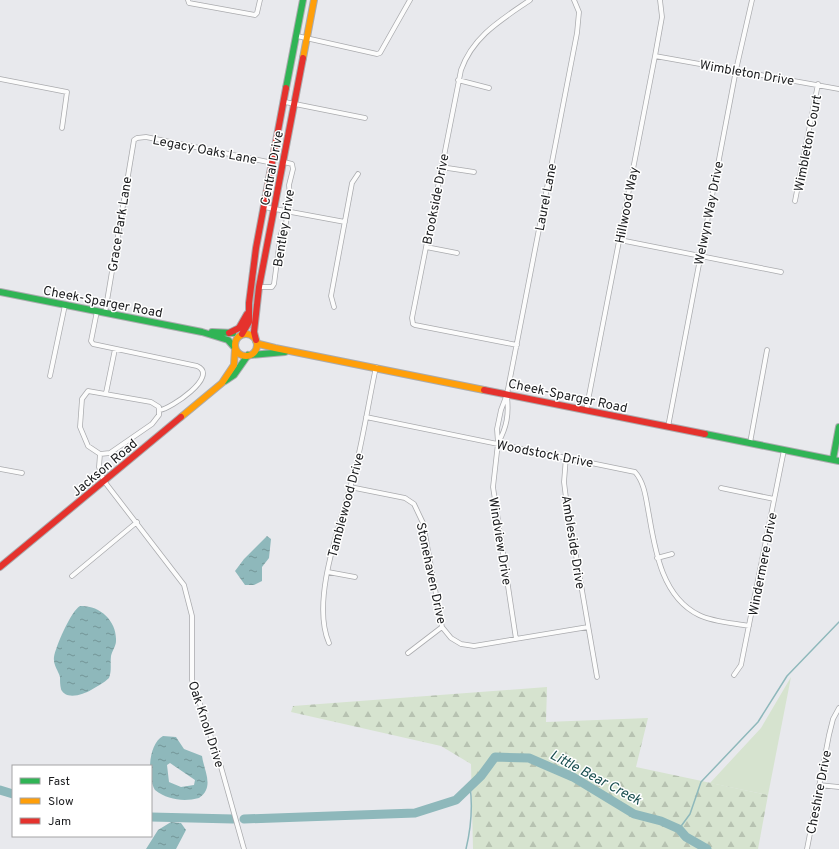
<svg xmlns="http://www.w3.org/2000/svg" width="839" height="849" font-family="Overpass,sans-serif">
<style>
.green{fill:#d6e3cf}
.forest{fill:url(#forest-firs)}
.water{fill:url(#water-ripples);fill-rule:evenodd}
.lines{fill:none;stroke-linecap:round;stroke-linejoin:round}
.stream{stroke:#8eb8bb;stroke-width:1.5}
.river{stroke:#8eb8bb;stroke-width:9}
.street-casing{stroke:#aaabae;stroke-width:5.5}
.fast-casing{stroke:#aaabae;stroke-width:8}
.slow-casing{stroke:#aaabae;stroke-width:8}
.jam-casing{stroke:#aaabae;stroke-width:8}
.street{stroke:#fcfcfc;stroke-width:4}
.fast{stroke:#30b455;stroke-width:6}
.slow{stroke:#ff9f0a;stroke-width:6}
.jam{stroke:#e5322d;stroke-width:6}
.labels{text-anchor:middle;stroke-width:3;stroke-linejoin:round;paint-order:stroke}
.street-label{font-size:13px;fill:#1b1c1e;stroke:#fff}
.water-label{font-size:14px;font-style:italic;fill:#194e4f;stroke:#fff}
</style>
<defs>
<pattern id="forest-firs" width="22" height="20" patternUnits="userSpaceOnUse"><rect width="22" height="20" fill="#d6e3cf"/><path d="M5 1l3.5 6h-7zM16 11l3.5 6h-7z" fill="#b7c2b1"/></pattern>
<pattern id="water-ripples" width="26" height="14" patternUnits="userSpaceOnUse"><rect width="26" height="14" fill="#8eb8bb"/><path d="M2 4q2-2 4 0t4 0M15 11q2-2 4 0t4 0" fill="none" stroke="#739597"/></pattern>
</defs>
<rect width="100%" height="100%" fill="#e8e9ed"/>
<path class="green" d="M791 677 768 795 710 783 761 728Z"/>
<path class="forest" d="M547 687 546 722 648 718 636 767 768 795 758 849H473L471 764 441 746 291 712 293 706Z"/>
<path class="water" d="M267 536 271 539 269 558 262 567V581L254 585H245L235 571 244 559Z
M80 606C100 605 117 621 116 641 116 646 112 651 111 656 110 664 112 670 109 678 104 683 97 686 91 690 84 694 66 701 61 689 60 685 60 681 60 677 58 670 53 665 54 657 56 646 71 611 80 606Z
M163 736 176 737 184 749 202 756C204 771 215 787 199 798 184 802 168 800 155 790 147 777 148 744 163 736ZM170 763 195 780 194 785 181 787 169 782 167 765Z
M171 822 181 823 186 830 176 849H146L158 830Z"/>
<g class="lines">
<path class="stream" d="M679 829 690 814 701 782 758 722 787 676 839 622
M466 849C471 828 473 808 470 786"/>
<path class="river" d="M0 790 13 794
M151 817 233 819
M244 819 415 813 456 800 481 776 495 757 529 758 573 777 634 814 661 821 679 829 686 837 707 849"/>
<g class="street-casing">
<path id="street" d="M188 0 189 3 255 15 257 13 260 0
M297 36 377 54 380 53 410 0
M655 56 839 89
M0 79 67 92 62 128
M458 80 489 88
M285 102 365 118
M441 167 474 172
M795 201 818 84
M264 207 345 222
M620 240 781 272
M426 247 457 253
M259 287H272L274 284 278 254 281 234 286 223 290 197 289 185 293 169 292 164 284 162
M334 307 331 296 352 183 358 174
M97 311 91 341 93 344 197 366C220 376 170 409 160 410
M105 313 134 140 137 138 146 137 273 163
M517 345 415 325 413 324 412 318 461 70C473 36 501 20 530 0
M50 376 65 305
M88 391 151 402 159 407V415L152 424 110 453 100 454 88 446 80 427 82 399Z
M106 393 115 349
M586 411 655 56 662 17 660 0
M366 417 635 472C645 483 646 500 649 515 655 550 662 597 699 615 713 622 733 623 749 626
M668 427 736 70 752 0
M498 443C507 427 509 414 507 396
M750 443 767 350
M100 454 99 467 104 481 184 585 192 616V680L221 767 244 849
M566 457 564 482 566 498 597 677
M0 469 22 473
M350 487 405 498 414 504 423 523 442 627 451 638 461 644 474 646 588 627
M721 488 774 499
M657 558 672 554
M328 572 355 577
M72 576 137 522
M516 639 493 487 498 443 497 429 501 410 507 394 577 33 579 12 574 0
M329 643C309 597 345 513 356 466 364 433 369 400 376 367
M408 653 442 627
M734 675 741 665 784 450
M819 785 839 787
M807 849 829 735 833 719 839 708"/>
</g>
<g class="fast-casing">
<path id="fast" d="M286 88 303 0
M0 292 202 332 228 340 235 348
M212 332 233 333
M250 355 285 352
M225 381 234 375 248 355
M705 434 839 461
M833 459 839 427"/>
</g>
<g class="slow-casing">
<path id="slow" d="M303 58 314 0
M235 345a11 11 0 1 1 22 0a11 11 0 1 1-22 0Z
M256 341 259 344 275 348 484 390
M181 417 222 383 234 365 235 349"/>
</g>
<g class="jam-casing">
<path id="jam" d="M229 333 239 328 247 314
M242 334 249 322V303L256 248 286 88
M256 340 254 332 259 287 303 58
M484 390 705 434
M0 567 181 417"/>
</g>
<use href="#street" class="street"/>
<use href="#fast" class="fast"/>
<use href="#slow" class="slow"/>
<use href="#jam" class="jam"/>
</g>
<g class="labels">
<g class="street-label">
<text transform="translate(747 72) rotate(10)" y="5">Wimbleton Drive</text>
<text transform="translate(807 143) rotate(-79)" y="5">Wimbleton Court</text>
<text transform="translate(205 149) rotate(11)" y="5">Legacy Oaks Lane</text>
<text transform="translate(271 168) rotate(-79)" y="5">Central Drive</text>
<text transform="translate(545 197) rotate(-79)" y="5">Laurel Lane</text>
<text transform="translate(435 199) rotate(-79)" y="5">Brookside Drive</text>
<text transform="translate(626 205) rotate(-79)" y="5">Hillwood Way</text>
<text transform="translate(708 213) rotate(-79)" y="5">Welwyn Way Drive</text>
<text transform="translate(119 224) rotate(-81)" y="5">Grace Park Lane</text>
<text transform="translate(283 228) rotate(-81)" y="5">Bentley Drive</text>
<text transform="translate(103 301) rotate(11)" y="5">Cheek-Sparger Road</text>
<text transform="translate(568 395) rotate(12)" y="5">Cheek-Sparger Road</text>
<text transform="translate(545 453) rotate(11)" y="5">Woodstock Drive</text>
<text transform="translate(104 467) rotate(-40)" y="5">Jackson Road</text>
<text transform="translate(345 505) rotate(-75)" y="5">Tamblewood Drive</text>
<text transform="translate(501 541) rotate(81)" y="5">Windview Drive</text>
<text transform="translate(574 542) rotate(81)" y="5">Ambleside Drive</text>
<text transform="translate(762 564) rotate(-79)" y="5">Windermere Drive</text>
<text transform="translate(432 573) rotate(78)" y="5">Stonehaven Drive</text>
<text transform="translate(207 724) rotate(72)" y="5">Oak Knoll Drive</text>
<text transform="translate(818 792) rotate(-79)" y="5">Cheshire Drive</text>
</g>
<g class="water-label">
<text transform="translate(596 777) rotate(28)" y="5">Little Bear Creek</text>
</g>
</g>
<rect x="12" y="765" width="140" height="72" fill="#ffffff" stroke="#a4a4a5"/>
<rect x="20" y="778" width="20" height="6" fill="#30b455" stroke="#a4a4a5"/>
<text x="48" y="785" font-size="12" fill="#1b1c1e">Fast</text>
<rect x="20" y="798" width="20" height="6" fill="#ff9f0a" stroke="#a4a4a5"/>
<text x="48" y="805" font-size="12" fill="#1b1c1e">Slow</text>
<rect x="20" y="818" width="20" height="6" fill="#e5322d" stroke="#a4a4a5"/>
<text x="48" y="825" font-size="12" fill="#1b1c1e">Jam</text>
</svg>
